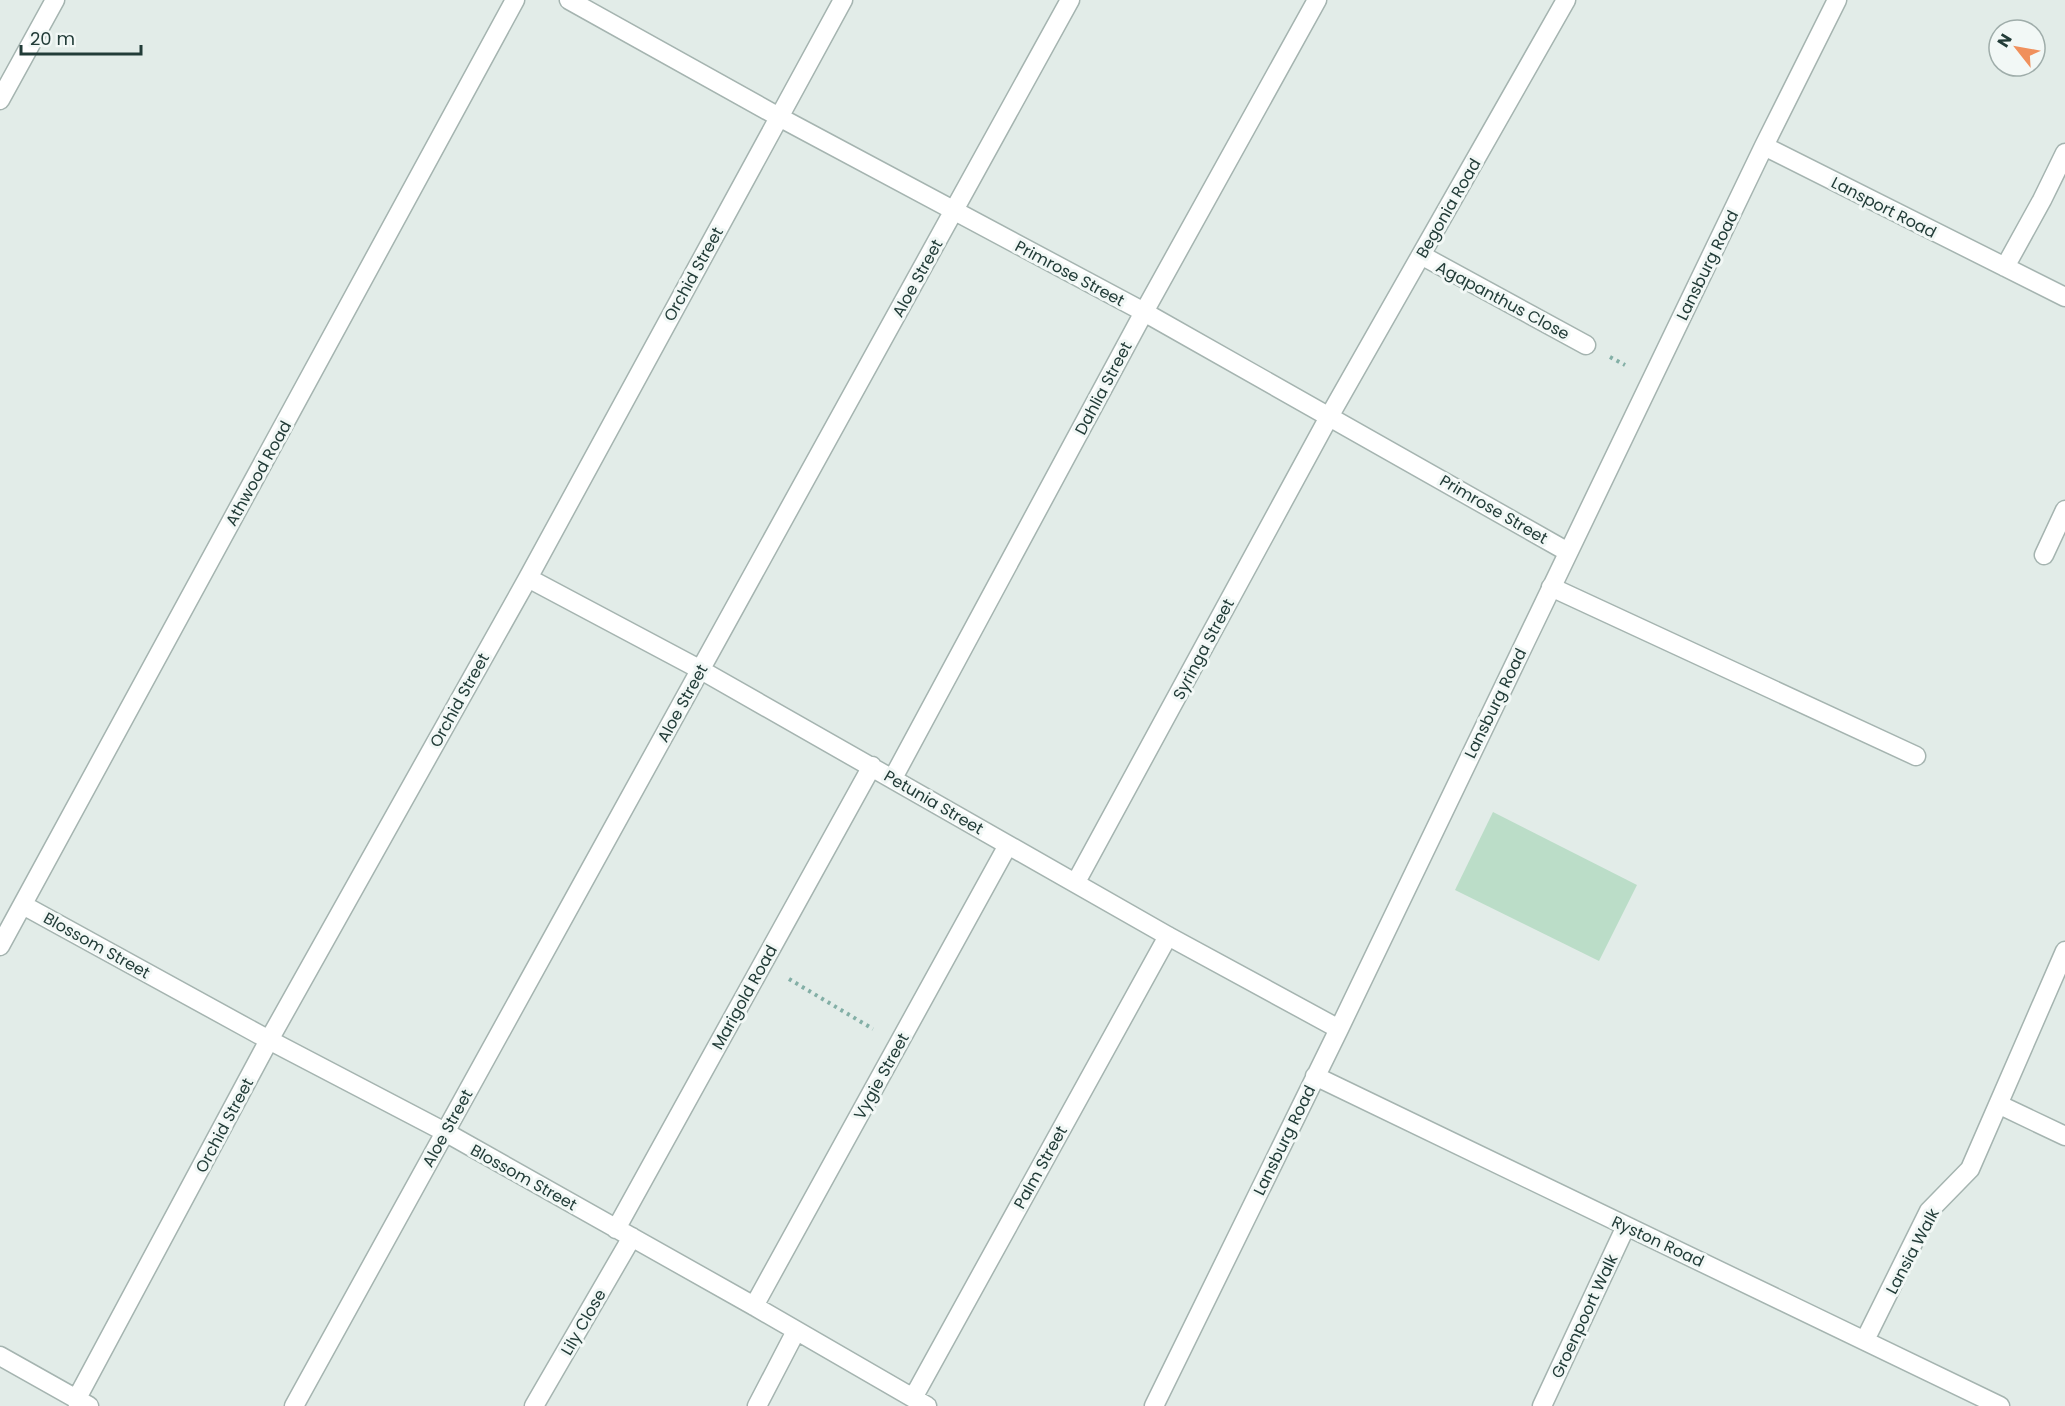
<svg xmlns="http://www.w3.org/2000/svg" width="2065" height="1406" font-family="Poppins,sans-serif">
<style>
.green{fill:#bbddc8}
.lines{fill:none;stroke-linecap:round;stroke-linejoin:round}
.service-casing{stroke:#a5b4b0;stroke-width:21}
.minor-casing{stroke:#a5b4b0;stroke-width:21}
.path{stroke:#83afa6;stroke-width:4;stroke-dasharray:3 4.5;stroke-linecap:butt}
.service{stroke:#fff;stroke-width:18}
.minor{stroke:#fff;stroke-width:18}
.labels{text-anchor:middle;stroke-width:6;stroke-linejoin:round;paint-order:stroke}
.street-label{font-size:16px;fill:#223c38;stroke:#f2f8f6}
</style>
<rect width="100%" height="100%" fill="#e2ece8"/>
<path class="green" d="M1493 812 1637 885 1599 961 1455 890Z"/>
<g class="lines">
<g class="service-casing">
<path id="service" d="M2044 555 2065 510
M1551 587 1916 756"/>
</g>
<g class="minor-casing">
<path id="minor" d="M569 0 779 117 1144 312 1568 552
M0 100 55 0
M1764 146 2065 297
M1421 255 1586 345
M2005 267 2042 200 2065 153
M528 578 701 670 1168 936 1339 1029
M893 778 1144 312 1317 0
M1076 882 1330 415 1566 0
M23 905 269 1040 445 1132 754 1306 927 1406
M0 946 515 0
M1315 1076 2000 1406
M2000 1105 2065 1136
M616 1229 872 766
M754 1306 1008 845
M1865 1340 1929 1211 1970 1169 2065 951
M0 1356 89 1406
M913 1398 1168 936
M76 1400 269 1040 528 578 843 0
M294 1406 1070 0
M534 1406 632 1237
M757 1406 796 1331
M1154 1406 1339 1029 1764 146 1837 0
M1542 1406 1626 1226"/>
</g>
<path class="path" d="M1610 357 1625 365
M789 979 873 1029"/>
<use href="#service" class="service"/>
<use href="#minor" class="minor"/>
</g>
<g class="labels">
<g class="street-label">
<text transform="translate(1884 207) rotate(27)" y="6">Lansport Road</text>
<text transform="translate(1448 208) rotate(-60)" y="6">Begonia Road</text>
<text transform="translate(1707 265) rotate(-64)" y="6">Lansburg Road</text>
<text transform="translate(1070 273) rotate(28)" y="6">Primrose Street</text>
<text transform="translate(693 274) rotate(-61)" y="6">Orchid Street</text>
<text transform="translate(917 278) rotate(-61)" y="6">Aloe Street</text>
<text transform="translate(1503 300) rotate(28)" y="6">Agapanthus Close</text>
<text transform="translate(1103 388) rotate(-62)" y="6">Dahlia Street</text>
<text transform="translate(258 473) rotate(-61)" y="6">Athwood Road</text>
<text transform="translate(1494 509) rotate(30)" y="6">Primrose Street</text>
<text transform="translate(1203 649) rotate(-62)" y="6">Syringa Street</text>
<text transform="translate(459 700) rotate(-61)" y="6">Orchid Street</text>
<text transform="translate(682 703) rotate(-61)" y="6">Aloe Street</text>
<text transform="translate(1495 703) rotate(-64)" y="6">Lansburg Road</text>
<text transform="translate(934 802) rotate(30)" y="6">Petunia Street</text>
<text transform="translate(97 945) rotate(29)" y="6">Blossom Street</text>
<text transform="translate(744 997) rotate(-61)" y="6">Marigold Road</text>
<text transform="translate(881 1076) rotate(-61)" y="6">Vygie Street</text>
<text transform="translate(224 1125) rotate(-62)" y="6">Orchid Street</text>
<text transform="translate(447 1128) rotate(-61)" y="6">Aloe Street</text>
<text transform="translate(1284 1140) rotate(-64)" y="6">Lansburg Road</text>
<text transform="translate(1040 1167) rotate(-61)" y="6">Palm Street</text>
<text transform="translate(524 1177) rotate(29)" y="6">Blossom Street</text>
<text transform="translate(1658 1241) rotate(25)" y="6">Ryston Road</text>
<text transform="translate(1912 1251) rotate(-62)" y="6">Lansia Walk</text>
<text transform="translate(1584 1316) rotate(-65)" y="6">Groenpoort Walk</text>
<text transform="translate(583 1322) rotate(-60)" y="6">Lily Close</text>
</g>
</g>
<g transform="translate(2017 48) rotate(301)"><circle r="28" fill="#f2f8f6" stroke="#9fadaa" stroke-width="1.5"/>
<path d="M0-4.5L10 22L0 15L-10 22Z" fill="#f0905c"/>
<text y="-9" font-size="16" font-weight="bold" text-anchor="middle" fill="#223c38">N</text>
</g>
<path d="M21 45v9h120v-9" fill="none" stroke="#223c38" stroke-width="3"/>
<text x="30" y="45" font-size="18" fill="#223c38" stroke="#f2f8f6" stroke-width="4.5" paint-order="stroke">20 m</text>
</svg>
